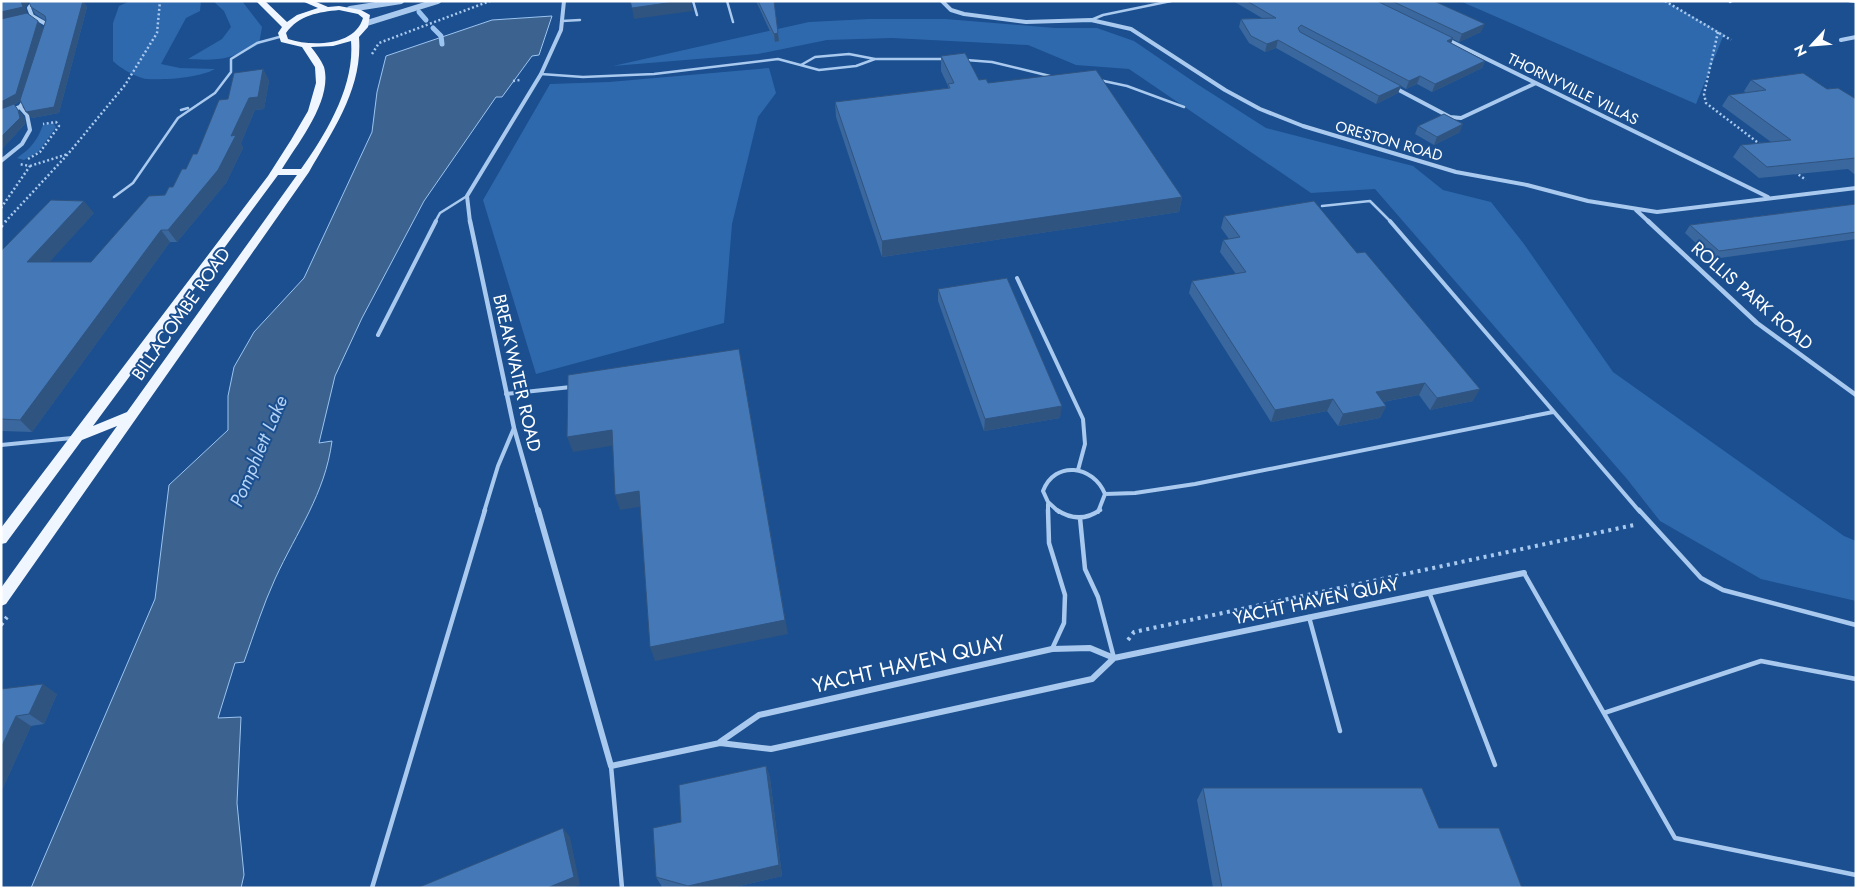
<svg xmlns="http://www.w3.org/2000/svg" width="1857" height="889" font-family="Jost,sans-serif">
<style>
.green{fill:#2e69ad}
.water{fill:#3c6290;stroke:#9cc4f0}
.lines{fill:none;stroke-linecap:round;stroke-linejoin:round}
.stream{stroke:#9cc4f0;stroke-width:5}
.path-far2{stroke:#a9c9ee;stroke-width:2.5;stroke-dasharray:2 2.5;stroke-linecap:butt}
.path-far1{stroke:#a9c9ee;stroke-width:3;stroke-dasharray:2.5 4;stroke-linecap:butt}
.path{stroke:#a9c9ee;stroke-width:4;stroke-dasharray:3 4.5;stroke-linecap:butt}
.service-far2{stroke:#a9c9ee;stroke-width:2.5}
.service-far1{stroke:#a9c9ee;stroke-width:4}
.service{stroke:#a9c9ee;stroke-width:4.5}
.minor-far2{stroke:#a9c9ee;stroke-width:4}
.minor-far1{stroke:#a9c9ee;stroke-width:4.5}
.minor{stroke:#a9c9ee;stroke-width:6}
.tertiary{stroke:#a9c9ee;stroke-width:6}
.primary{fill:#f0f6ff;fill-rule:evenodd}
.wall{fill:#3a679d}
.shaded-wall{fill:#305480}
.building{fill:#4478b7;stroke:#305480}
.labels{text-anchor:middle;stroke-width:4;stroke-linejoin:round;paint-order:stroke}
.far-street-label{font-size:15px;fill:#fff;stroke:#1b4f8f}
.street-label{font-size:18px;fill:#fff;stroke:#1b4f8f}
.water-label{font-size:19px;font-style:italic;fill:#b5d3f5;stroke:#1b4f8f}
.near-street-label{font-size:21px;fill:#fff;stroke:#1b4f8f}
</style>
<rect width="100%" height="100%" fill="#1b4f8f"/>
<path class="green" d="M130 1H201L200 11 186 18 161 64 180 68 215 69C199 78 166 80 147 79 137 78 120 68 113 61V23L119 6Z
M213 1H242L262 27 259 44C232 59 218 61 188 59L222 39 231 27 224 11Z
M1460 1H1665L1724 34 1696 104Z
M869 19H946L1055 28H1097L1134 41 1197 84 1266 128 1413 166 1443 190 1491 202 1524 244 1613 372 1844 536 1856 541V601L1761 579 1660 521 1627 479 1375 189 1311 193 1129 69 1076 65 1028 45 892 38 827 40 758 54 613 66 809 22Z
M769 68 776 93 758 117 732 224 724 323 536 374 483 200 550 84 609 82Z
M53 123 56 127 38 152 24 160 17 158C31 148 37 141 43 125Z"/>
<path class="water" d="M552 16 539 55 532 56 502 97H496L424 201 362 318 335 376 319 443 332 441C325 494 297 531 275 579 263 605 254 634 244 662L235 663 218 718 241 717 237 803 244 875 241 888H31L155 599 169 485 228 430V396L234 367 254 332 304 278 372 132 377 92 386 56 492 20Z"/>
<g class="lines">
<path class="stream" d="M419 12 426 20
M433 28 441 36 442 44"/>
<path class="path-far2" d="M1665 1 1731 40
M1718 32 1704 94 1706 103 1761 145
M372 54 379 43 490 1
M513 81 520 80
M28 159 40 152 59 126 56 122 43 124
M30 166 68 154
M1795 172 1806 180
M1 208 30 166 19 164
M5 222 68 154 125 85 157 33 160 1"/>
<path class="path-far1" d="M1 227 6 221"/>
<path class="path" d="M1 625 7 617
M1128 640 1134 632 1634 525"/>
<path class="service-far2" d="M693 1 697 15
M727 1 733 22
M1849 1 1856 2
M1730 2 1732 1
M1091 20 1103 15 1171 1
M562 21 580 20
M966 60 992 62 1050 76
M801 65 815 57 849 54 875 59H944
M541 74 583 77 654 74 778 59 819 70 856 66 875 59
M1099 80 1127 86 1184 107
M181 110 188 108
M114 197 133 183 178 118 215 93 231 72V59L257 43 283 36
M1322 206 1370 201 1391 222
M435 222 440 213 467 196"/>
<path class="service-far1" d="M1390 221 1640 512
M1017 278 1083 419 1085 444 1078 470
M378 335 436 221
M506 394 571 387
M1 445 72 438
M1105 494 1135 493 1195 484 1553 412
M1048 504V512
M484 512 498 466 514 428
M1059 512 1048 502 1043 491C1055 460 1093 465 1105 494L1098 512"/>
<path class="service" d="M1048 510 1049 543 1065 595 1064 623 1052 649
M1057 510C1072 520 1086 520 1100 510
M1639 510 1701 578 1723 590 1856 625
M1080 518 1085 569 1098 597 1114 658
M1524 573 1675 838 1856 875
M1429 592 1495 765
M1309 617 1340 731
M1604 713 1761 661 1856 679
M611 766 622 888
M372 888 485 510"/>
<path class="minor-far2" d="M34 1 29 8 32 16 46 24V27
M942 1 951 10 964 14 1026 22 1091 20 1131 29 1225 90 1260 109 1303 126 1456 172 1527 185 1588 201 1657 212 1856 188
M1446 39 1768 197
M1841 40 1856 37
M1395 88 1450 117 1461 118 1536 83
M1 114 20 107 25 100
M1 161 22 144 30 130 27 115 20 107
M1636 210 1649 222
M470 222 467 196 541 74 561 30 564 1"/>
<path class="minor-far1" d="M470 221 514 428 538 512
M1648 221 1757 323 1856 395"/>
<path class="minor" d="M538 510 611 766 720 743 771 749 1092 679 1114 658 1524 573
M720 742 759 715 1052 649 1090 648 1114 658"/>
<path class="tertiary" d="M350 9 401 1
M367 23 438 1"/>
<path class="primary" d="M256 1H265L287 22 297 15 318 8 302 1H314L328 7 339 6 361 10 370 15 368 27 359 37C363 88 333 130 309 172L6 604 1 606V588L117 426 82 440 6 543 1 544V528L268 176 291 140 308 111 316 83 315 67 302 47 281 42 278 33 282 27ZM339 10 358 14 363 18C355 46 312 47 288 39L286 33C299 15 319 12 339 10ZM351 41C355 86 326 134 301 169H282C298 143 333 100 324 67 321 60 316 53 311 47L333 46ZM278 175H297L127 412 93 426Z"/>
</g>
<path class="wall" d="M1 1H83L87 7 59 113 32 118 20 101 14 105 24 117 25 124 1 150V19L43 28 31 65 46 21 35 14 31 7 29 2 25 7Z
M756 1H774L779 41 775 42Z
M1233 1H1434L1481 32 1459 42 1453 39 1451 43 1485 61 1482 68 1432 92 1417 84 1406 89 1401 86 1398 93 1376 104 1276 48 1265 52 1249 43 1239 27 1241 19 1262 18Z
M941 56 979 80 988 83 1182 197 1179 212 882 257 836 117 835 102 948 88V86L941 71Z
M263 69 269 81 264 109 255 110 241 143 243 148 226 183 177 242H170L32 432 1 431V251L94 213 49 262H91L173 187 197 154 228 99Z
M1751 80 1827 89 1856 99V174H1854L1848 169 1759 178 1733 157 1741 145 1771 142 1722 106 1729 95 1746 93 1744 91Z
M1418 126 1460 132 1434 145 1415 134Z
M1856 204V239L1713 259 1685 233 1690 225Z
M1224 216 1473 401 1430 410 1419 395 1383 402 1386 406 1380 418 1338 426 1327 411 1271 422 1189 293 1192 281 1236 274 1220 252 1223 240 1229 239 1221 228Z
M938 289 1060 418 984 431 938 301Z
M1 689 57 694 44 724 31 726 1 792Z
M766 766 770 778 782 876 731 888 662 887 656 877 681 822Z
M1203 788 1439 828 1522 888H1213L1197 800Z"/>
<path class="shaded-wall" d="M21 1H30L25 7 27 13 1 19V12Z
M83 1 87 7 59 113 32 118 26 112Z
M681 1H691L693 11 634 19 632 8Z
M38 21 43 28 21 101 1 111V102Z
M1485 24 1481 32 1459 42 1462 34Z
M778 33 779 41 775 42 774 34Z
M1453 38 1450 46 1447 41Z
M1278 40 1276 48 1265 52 1267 44Z
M1485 61 1482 68 1432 92 1435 84Z
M263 69 269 81 264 109 255 110 241 143 243 148 226 183 177 242 168 230 231 136 249 98Z
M1420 76 1417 84 1406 89 1409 81Z
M1401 86 1398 93 1376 104 1379 96Z
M18 110 24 117 25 124 1 150V137Z
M1463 124 1460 132 1434 145 1437 137Z
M1182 197 1179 212 882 257V241Z
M84 201 94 213 38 275 27 262Z
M161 230 170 242 32 432 20 420Z
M739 349 788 634 655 661 650 647Z
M1425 383 1419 395 1371 404 1376 392Z
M1480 389 1473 401 1430 410 1437 398Z
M1333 399 1327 411 1271 422 1275 410Z
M1062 406 1060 418 984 431 985 419Z
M1386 406 1380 418 1338 426 1343 414Z
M612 430 617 445 573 452 567 437Z
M639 491 645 506 620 510 615 495Z
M43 684 57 694 44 724 29 714Z
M16 716 31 726 1 792V748Z
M766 766 770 778 782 876 731 888H689L688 886Z
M563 828 570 837 580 885 573 888H547Z"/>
<path class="building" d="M1 1H21L23 7 1 12Z
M29 1H83L54 107 26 112 20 100 46 20 45 16 31 7 29 2Z
M630 1H681L632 8Z
M758 1H774L778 33 774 34Z
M1247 1H1377L1453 38 1447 41 1485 61 1435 84 1420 76 1409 81 1301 25 1298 28 1300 32 1401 86 1379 96 1278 40 1267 44 1251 36 1241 19 1276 18Z
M1392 1H1434L1485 24 1462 34Z
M27 13 38 21 16 94 1 102V19Z
M965 53 979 80 986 79 988 83 1096 70 1182 197 882 241 835 102 950 88 948 84 954 83 941 56Z
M263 69 258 97 249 98 231 136 236 135 218 170 168 230H161L20 420 1 419V251L51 200 84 201 27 262H91L149 196 165 195 169 187H173L182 169H186L193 154H197L219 100 228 99 234 73Z
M1803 73 1827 89 1838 88 1856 99V158L1767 167 1741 145 1791 140 1729 95 1766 90 1751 80Z
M14 104 18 110 20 118 1 137V109Z
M1444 114 1463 124 1437 137 1418 126Z
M1314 201 1357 253 1365 252 1480 389 1437 398 1425 383 1376 392 1386 406 1343 414 1333 399 1275 410 1192 281 1246 272 1223 240 1240 237 1224 216Z
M1856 204V232L1719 251 1690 225Z
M1007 278 1062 406 985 419 938 289Z
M739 349 785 620 650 647 639 491 615 495 612 430 567 437 568 375Z
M43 684 29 714 16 716 1 748V689Z
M766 766 779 865 688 886 656 877 653 828 681 822 679 785Z
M1203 788H1422L1439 828H1499L1522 888H1222Z
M563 828 574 877 547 888H417Z"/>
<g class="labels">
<g class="far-street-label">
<text transform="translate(1573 89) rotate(26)" y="5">THORNYVILLE VILLAS</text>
<text transform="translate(1389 141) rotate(16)" y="5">ORESTON ROAD</text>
</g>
<g class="street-label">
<text transform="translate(1752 296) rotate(41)" y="6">ROLLIS PARK ROAD</text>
<text transform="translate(181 314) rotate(-55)" y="6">BILLACOMBE ROAD</text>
<text transform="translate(517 373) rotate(77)" y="6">BREAKWATER ROAD</text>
<text transform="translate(1316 601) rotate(-12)" y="6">YACHT HAVEN QUAY</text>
</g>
<g class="water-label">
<text transform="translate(258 451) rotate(-67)" y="7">Pomphlett Lake</text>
</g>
<g class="near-street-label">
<text transform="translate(909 664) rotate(-13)" y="7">YACHT HAVEN QUAY</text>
</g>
</g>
<rect width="1857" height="889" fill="none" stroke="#ffffff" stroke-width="5"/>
<g transform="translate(1812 45) rotate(244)" stroke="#1b4f8f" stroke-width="4" paint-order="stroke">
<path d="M0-4L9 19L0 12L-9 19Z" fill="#ffffff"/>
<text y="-8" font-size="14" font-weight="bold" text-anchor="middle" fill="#ffffff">N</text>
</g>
</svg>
